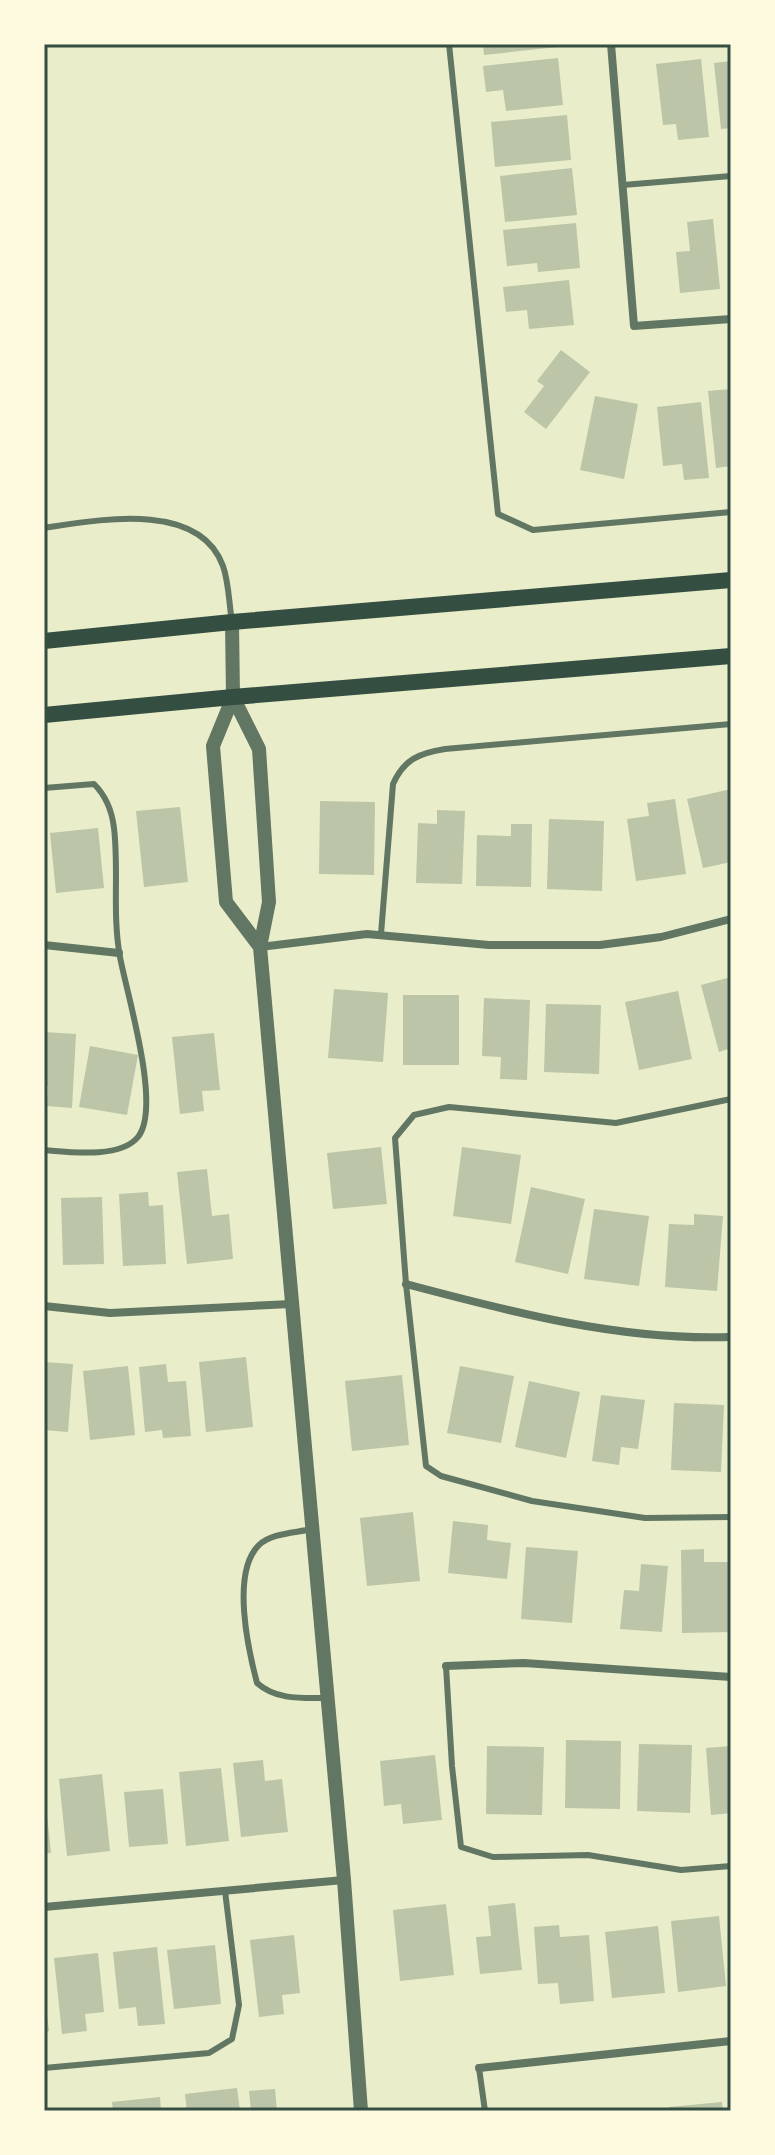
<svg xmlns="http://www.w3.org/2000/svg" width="775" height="2155" font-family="'PT Sans',sans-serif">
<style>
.building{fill:#bcc5a7}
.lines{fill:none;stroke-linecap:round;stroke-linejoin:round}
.service{stroke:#617663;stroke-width:6}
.minor{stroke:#617663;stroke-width:8}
.tertiary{stroke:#617663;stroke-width:14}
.secondary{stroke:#344e41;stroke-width:16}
.neatline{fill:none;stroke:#344e41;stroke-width:3}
</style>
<rect width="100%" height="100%" fill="#e9edc9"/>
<path class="building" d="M483 44H557V47L484 55Z
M558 58 563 105 506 111 503 90 486 92 483 66Z
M701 59 709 137 678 140 676 124 663 125 656 64Z
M731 61V128L721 129 714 63Z
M567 115 571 160 495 167 491 122Z
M572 168 577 215 505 222 500 176Z
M713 219 720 289 680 293 676 252 690 251 687 222Z
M576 223 580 268 538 272 537 263 507 266 503 230Z
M569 280 574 325 529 329 527 310 506 312 503 287Z
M561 350 590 372 546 429 524 412 544 386 537 381Z
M731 389V466L716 468 708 391Z
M595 396 638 404 624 479 580 470Z
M701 402 709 478 684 480 682 464 663 466 657 407Z
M731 789V862L703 868 687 799Z
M675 799 686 874 636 881 627 819 649 816 647 803Z
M320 801 375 802 374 875 319 874Z
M180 807 188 882 144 887 136 811Z
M437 810 465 811 462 884 416 883 418 823 437 824Z
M549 819 604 821 602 891 547 889Z
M511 824H532L531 887 476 886 477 835 511 836Z
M98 828 104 888 56 893 50 833Z
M731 977V1048L719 1052 701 985Z
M334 989 388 993 383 1062 328 1058Z
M678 991 692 1059 639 1070 625 1002Z
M403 995H459V1065H403Z
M484 998 530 1000 527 1080 500 1079 501 1057 482 1056Z
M546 1004 601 1005 599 1074 544 1072Z
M44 1032 76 1034 72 1108 47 1106 48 1086H44Z
M214 1033 220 1090 202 1091 204 1111 180 1114 172 1037Z
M90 1046 138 1055 127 1115 79 1107Z
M381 1147 387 1204 333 1209 327 1153Z
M462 1147 521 1155 511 1224 453 1216Z
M207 1169 212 1216 229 1214 233 1259 187 1264 177 1172Z
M531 1187 585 1199 568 1274 515 1262Z
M148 1192 149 1206 163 1205 166 1264 123 1266 119 1194Z
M102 1197 104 1264 63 1265 61 1198Z
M594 1209 649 1216 639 1286 584 1279Z
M694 1214 723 1216 717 1291 665 1287 669 1224 694 1225Z
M246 1357 253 1427 206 1432 199 1362Z
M44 1362 73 1364 68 1432 44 1430Z
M166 1364 168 1382 186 1381 191 1436 163 1438 162 1430 145 1432 139 1367Z
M128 1366 135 1435 90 1440 83 1371Z
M460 1366 514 1376 501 1443 447 1433Z
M402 1375 409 1445 352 1451 345 1381Z
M529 1381 580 1392 566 1458 515 1447Z
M601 1395 645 1400 638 1449 621 1447 619 1465 592 1461Z
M674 1403 724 1405 721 1472 671 1470Z
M413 1512 420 1581 367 1586 360 1518Z
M453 1521 488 1525 487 1540 511 1543 507 1579 448 1573Z
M526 1547 578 1551 572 1623 521 1619Z
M704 1549V1562H731V1632L682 1633 681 1550Z
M641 1564 668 1566 662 1632 620 1629 624 1590 639 1591Z
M566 1740 621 1741 620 1809 565 1808Z
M639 1744 692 1745 690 1813 637 1811Z
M487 1746 544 1747 542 1815 486 1814Z
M731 1746V1813L711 1815 706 1748Z
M435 1755 442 1820 403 1824 401 1804 384 1806 380 1761Z
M263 1760 265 1781 282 1779 288 1832 241 1837 233 1763Z
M221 1768 229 1841 186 1846 179 1772Z
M102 1774 110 1851 67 1856 59 1779Z
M163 1789 168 1844 129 1847 124 1792Z
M46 1805 51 1853H44V1806Z
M515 1903 522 1970 480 1974 476 1937 491 1936 488 1906Z
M446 1904 454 1975 400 1981 393 1910Z
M719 1916 726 1986 678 1992 671 1921Z
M559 1925 560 1937 589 1935 594 2001 560 2004 558 1983 538 1984 534 1927Z
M658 1926 665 1993 612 1998 605 1932Z
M294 1935 300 1993 282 1995 284 2014 259 2017 250 1940Z
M215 1945 221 2004 174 2009 167 1950Z
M157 1947 165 2024 138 2026 136 2007 119 2009 113 1952Z
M98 1953 104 2012 85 2014 87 2031 62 2034 54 1958Z
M44 2007H46L49 2031 44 2032Z
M237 2088 240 2111H187L185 2094Z
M275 2089 277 2111H251L249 2091Z
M160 2097 161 2111H113L112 2102Z
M722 2102 723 2111H670L669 2107Z"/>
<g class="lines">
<path class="service" d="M449 44 498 514 533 530 731 512
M623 185 731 176
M44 528C97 520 199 500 223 566 229 583 229 604 232 622
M44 788 94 784C105 795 112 811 114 828 119 870 112 914 120 957 127 995 162 1107 138 1137 120 1159 69 1152 44 1150
M381 934 393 784C404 759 420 753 445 749L731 724
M731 1099 616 1123 449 1107 414 1115 395 1138 406 1284 426 1466 441 1476 532 1501 645 1518 731 1517
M312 1529C295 1533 271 1533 259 1545 231 1572 248 1649 257 1683 276 1700 301 1698 326 1698
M446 1666 452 1766 461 1847 493 1857 588 1855 681 1870 731 1866
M44 2068 209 2053 232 2039 239 2005 225 1891
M479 2068 485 2111"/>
<path class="minor" d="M611 44 634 326 731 319
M44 945 119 953
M260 947 367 934 489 945H600L661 937 731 919
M406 1284C511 1312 621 1341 731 1337
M44 1306 110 1313 291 1304
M446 1666 524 1663 731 1677
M44 1907 344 1880
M479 2068 731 2041"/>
<path class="tertiary" d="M232 622 233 697 213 746 226 902 260 947
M233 697 259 749 269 902 260 947 344 1880 361 2111"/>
<path class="secondary" d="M44 641 232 622 731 580
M44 715 233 697 731 656"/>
</g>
<rect width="775" height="2155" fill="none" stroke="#fefae0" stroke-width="92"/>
<rect x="46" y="46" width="683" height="2063" class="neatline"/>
</svg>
